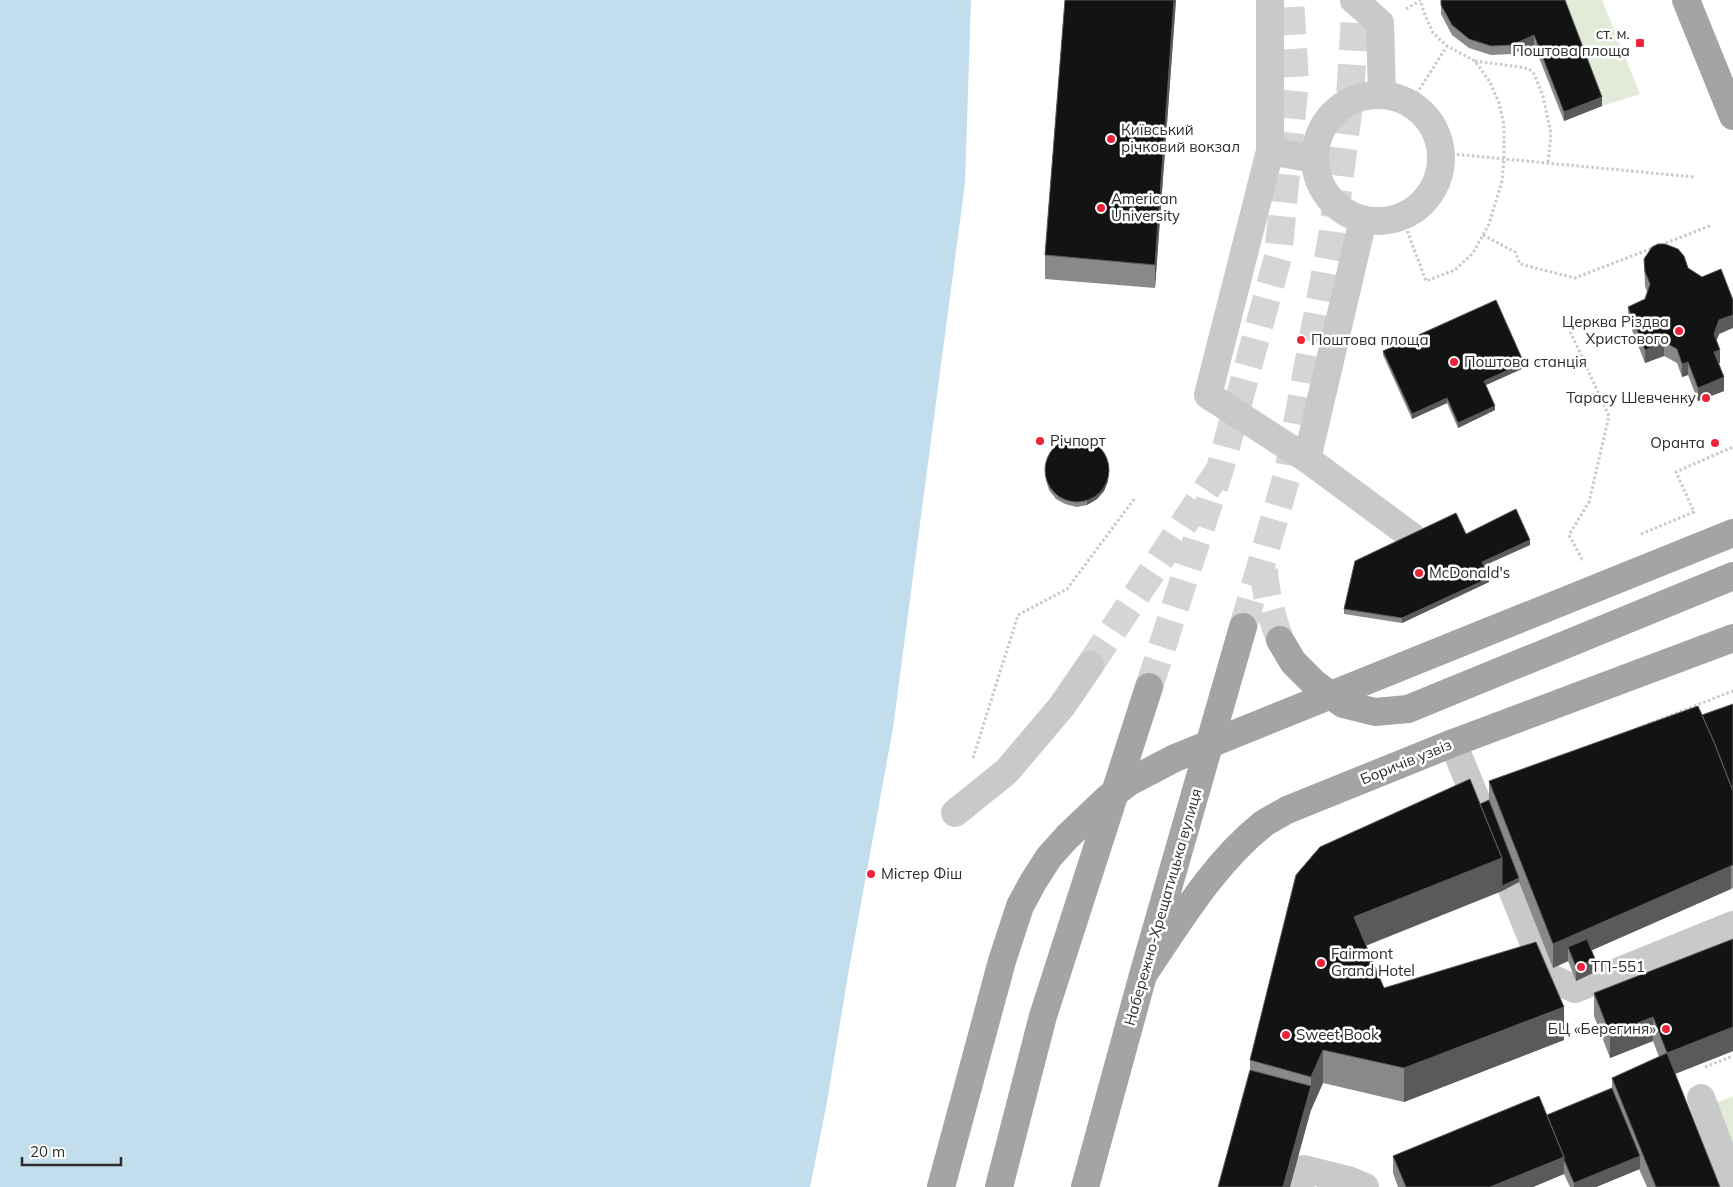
<svg xmlns="http://www.w3.org/2000/svg" width="1733" height="1187" font-family="Mulish,sans-serif">
<style>
.green{fill:#e2ebd7}
.water{fill:#c2ddec}
.lines{fill:none;stroke-linecap:round;stroke-linejoin:round}
.minor-tunnel{stroke:#d5d5d5;stroke-width:28;stroke-dasharray:28 14;stroke-linecap:butt}
.major-tunnel{stroke:#d5d5d5;stroke-width:28;stroke-dasharray:28 14;stroke-linecap:butt}
.path{stroke:#c9c9c9;stroke-width:3;stroke-dasharray:2.5 2.5;stroke-linecap:butt}
.minor{stroke:#c9c9c9;stroke-width:28}
.major{stroke:#a4a4a4;stroke-width:28}
.major-bridge{stroke:#a4a4a4;stroke-width:28}
.wall{fill:#898989}
.shaded-wall{fill:#5a5a5a}
.building{fill:#131313;stroke:#5a5a5a}
.poi-dot{fill:#ee2239;stroke:#fff;stroke-width:2}
.labels{text-anchor:middle;stroke-width:5;stroke-linejoin:round;paint-order:stroke}
.poi-label{font-size:15px;fill:#2c2c2c;stroke:#fff;text-anchor:start}
.street-label{font-size:15px;fill:#2c2c2c;stroke:#fff}
</style>
<rect width="100%" height="100%" fill="#fff"/>
<path class="green" d="M1561 0H1602L1640 94 1602 106Z
M1733 1096V1161L1711 1105Z"/>
<path class="water" d="M0 0H971L965 183 893 728 849 969 827 1102 810 1187H0Z"/>
<g class="lines">
<path class="minor-tunnel" d="M1090 665 1220 469"/>
<path class="major-tunnel" d="M1264 569C1265 594 1272 617 1280 640
M1243 627 1288 472 1332 237 1350 97 1356 0
M1149 687 1220 469 1278 257 1295 81 1290 0"/>
<path class="path" d="M1406 9 1420 1
M1475 61 1520 67 1529 69 1534 74 1543 96 1551 134 1548 163
M1414 98 1447 46
M1442 153 1694 177
M1402 217 1426 281 1455 270 1473 253 1489 224 1502 181 1504 159V125L1499 103 1490 82 1475 61 1447 46 1433 33 1425 15 1420 0
M1483 235 1515 252 1520 264 1575 278 1655 247
M1661 245 1712 225
M1564 318 1609 416 1589 502 1569 535 1582 559 1584 558
M1641 534 1694 512 1676 472 1733 447
M1638 728 1733 691
M973 758 1018 615 1067 589 1135 498
M1705 1067 1733 1056"/>
<path class="minor" d="M1354 0 1380 23 1382 94
M1315 158a63 63 0 1 1 126 0a63 63 0 1 1-126 0Z
M1270 151V0
M1314 159 1270 151 1208 395 1307 459 1414 538
M1307 459 1363 220
M1453 743 1480 809
M955 813 1007 771 1062 706 1090 665
M1511 887 1547 976 1575 989 1733 925
M1701 1098 1733 1183
M1300 1187 1304 1169 1348 1180 1365 1187"/>
<path class="major" d="M1686 0 1733 116
M1280 640 1293 662 1314 683 1343 704 1375 712 1408 709 1733 576
M1143 975C1179 922 1213 864 1263 824 1270 819 1279 815 1287 810L1453 743 1733 638
M999 1187 1043 1016 1149 687
M1085 1187 1143 975 1243 627"/>
<path class="major-bridge" d="M941 1187 1002 961 1020 906 1033 882 1049 857 1067 837 1108 798 1129 782 1175 758 1733 533"/>
</g>
<path class="wall" d="M1065 0H1176L1155 288 1045 279V255Z
M1441 0H1565L1602 106 1564 121 1534 45 1512 54 1491 55 1469 48 1452 35 1441 14Z
M1644 259 1688 268 1719 334 1716 341 1720 363H1719L1724 391 1698 401 1688 375 1682 377 1677 363 1664 356 1645 363 1628 320V307L1645 299 1647 292 1645 286Z
M1383 351 1524 368 1485 385 1495 410 1458 428 1447 403 1412 419 1383 355Z
M1046 465 1108 481 1104 491 1097 499 1087 505 1077 507 1065 504 1056 499 1049 490 1046 480Z
M1466 534 1530 545 1484 566 1489 582 1402 623 1344 614V609Z
M1733 704V888L1592 950 1595 972 1576 981 1568 961 1553 968 1519 882 1502 891 1366 946 1384 988 1564 1040 1404 1102 1323 1083 1311 1110 1250 1070V1060L1480 804 1489 800V781L1702 715Z
M1733 939V1051L1675 1074 1720 1187H1647L1639 1169 1596 1187H1570L1564 1174 1533 1187H1398L1393 1173V1156L1547 1115 1612 1088V1078L1659 1057 1653 1041 1610 1058 1594 1016V993Z"/>
<path class="shaded-wall" d="M1174 0H1176L1155 288V265Z
M1534 35V45L1512 54V45Z
M1602 97V106L1564 121V112Z
M1733 315V328L1719 334 1714 348V334L1719 320Z
M1664 342V356L1645 363V350Z
M1720 350V363L1714 365V352Z
M1688 362V375L1682 377V364Z
M1524 363V368L1484 386V381Z
M1724 377V391L1698 401V388Z
M1447 398V403L1412 419V414Z
M1495 406V410L1458 428V423Z
M1109 465 1108 481 1104 491 1097 499 1087 505V500Z
M1530 540V545L1482 566V562Z
M1489 578V582L1402 623V618Z
M1502 858 1519 878V882L1502 891 1354 950V917Z
M1731 865V889L1572 959 1568 947V961L1553 968V944Z
M1595 959V972L1576 981V967Z
M1564 1007V1040L1404 1102V1068Z
M1653 1017V1041L1610 1058V1034Z
M1733 1027V1051L1667 1077V1053Z
M1323 1050V1083L1311 1110 1290 1187H1283L1311 1086V1077Z
M1640 1156V1169L1596 1187H1574V1183Z
M1564 1157V1174L1533 1187H1490Z"/>
<path class="building" d="M1065 0H1174L1155 265 1045 255Z
M1441 0H1565L1602 97 1564 112 1534 35 1512 45 1491 46 1469 39 1452 25 1441 5Z
M1658 244H1665L1678 249 1684 256 1688 268 1702 277 1721 269 1733 300V315L1719 320 1714 334 1720 350 1714 352 1724 377 1698 388 1688 362 1682 364 1677 349 1664 342 1645 350 1628 307 1645 299 1650 284 1645 272 1644 259 1652 247Z
M1496 300 1524 363 1484 381 1495 406 1458 423 1447 398 1412 414 1383 351Z
M1045 470a32 32 0 1 1 64 0a32 32 0 1 1-64 0Z
M1516 509 1530 540 1482 562 1489 578 1402 618 1344 609 1355 561 1456 513 1466 534Z
M1733 704V791L1714 742 1702 715Z
M1698 706 1714 742 1733 791V865L1553 944 1489 781Z
M1470 779 1502 858 1354 917 1384 988 1536 942 1564 1007 1404 1068 1323 1050 1311 1077 1250 1060 1296 875 1320 847Z
M1489 800 1519 878 1502 886V858L1480 804Z
M1587 939 1595 959 1576 967 1568 947Z
M1733 939V1027L1667 1053 1653 1017 1610 1034 1594 993Z
M1667 1053 1720 1187H1656L1612 1078Z
M1250 1070 1311 1086 1283 1187H1218Z
M1612 1088 1640 1156 1574 1183 1564 1160V1157L1547 1115Z
M1539 1096 1564 1157 1490 1187H1406L1393 1156Z"/>
<g class="poi-dot">
<rect x="1635" y="38" width="10" height="10" rx="2.5"/>
<circle cx="1111" cy="139" r="5"/>
<circle cx="1101" cy="208" r="5"/>
<circle cx="1679" cy="331" r="5"/>
<circle cx="1301" cy="340" r="5"/>
<circle cx="1454" cy="362" r="5"/>
<circle cx="1706" cy="398" r="5"/>
<circle cx="1040" cy="441" r="5"/>
<circle cx="1715" cy="443" r="5"/>
<circle cx="1419" cy="573" r="5"/>
<circle cx="871" cy="874" r="5"/>
<circle cx="1321" cy="963" r="5"/>
<circle cx="1581" cy="967" r="5"/>
<circle cx="1666" cy="1029" r="5"/>
<circle cx="1286" cy="1035" r="5"/>
</g>
<g class="labels">
<g class="poi-label">
<text x="1630" y="39" text-anchor="end">ст. м.<tspan x="1630" dy="17">Поштова площа</tspan></text>
<text x="1121" y="135">Київський<tspan x="1121" dy="17">річковий вокзал</tspan></text>
<text x="1111" y="204">American<tspan x="1111" dy="17">University</tspan></text>
<text x="1669" y="327" text-anchor="end">Церква Різдва<tspan x="1669" dy="17">Христового</tspan></text>
<text x="1311" y="345">Поштова площа</text>
<text x="1464" y="367">Поштова станція</text>
<text x="1696" y="403" text-anchor="end">Тарасу Шевченку</text>
<text x="1050" y="446">Річпорт</text>
<text x="1705" y="448" text-anchor="end">Оранта</text>
<text x="1429" y="578">McDonald's</text>
<text x="881" y="879">Містер Фіш</text>
<text x="1331" y="959">Fairmont<tspan x="1331" dy="17">Grand Hotel</tspan></text>
<text x="1591" y="972">ТП-551</text>
<text x="1656" y="1034" text-anchor="end">БЦ «Берегиня»</text>
<text x="1296" y="1040">Sweet Book</text>
</g>
<g class="street-label">
<text transform="translate(1406 762) rotate(-22)" y="5">Боричів узвіз</text>
<text transform="translate(1163 907) rotate(-74)" y="5">Набережно-Хрещатицька вулиця</text>
</g>
</g>
<path d="M22 1157v8h99v-8" fill="none" stroke="#2c2c2c" stroke-width="2.5"/>
<text x="30" y="1157" font-size="15" fill="#2c2c2c" stroke="#ffffff" stroke-width="4" paint-order="stroke">20 m</text>
</svg>
